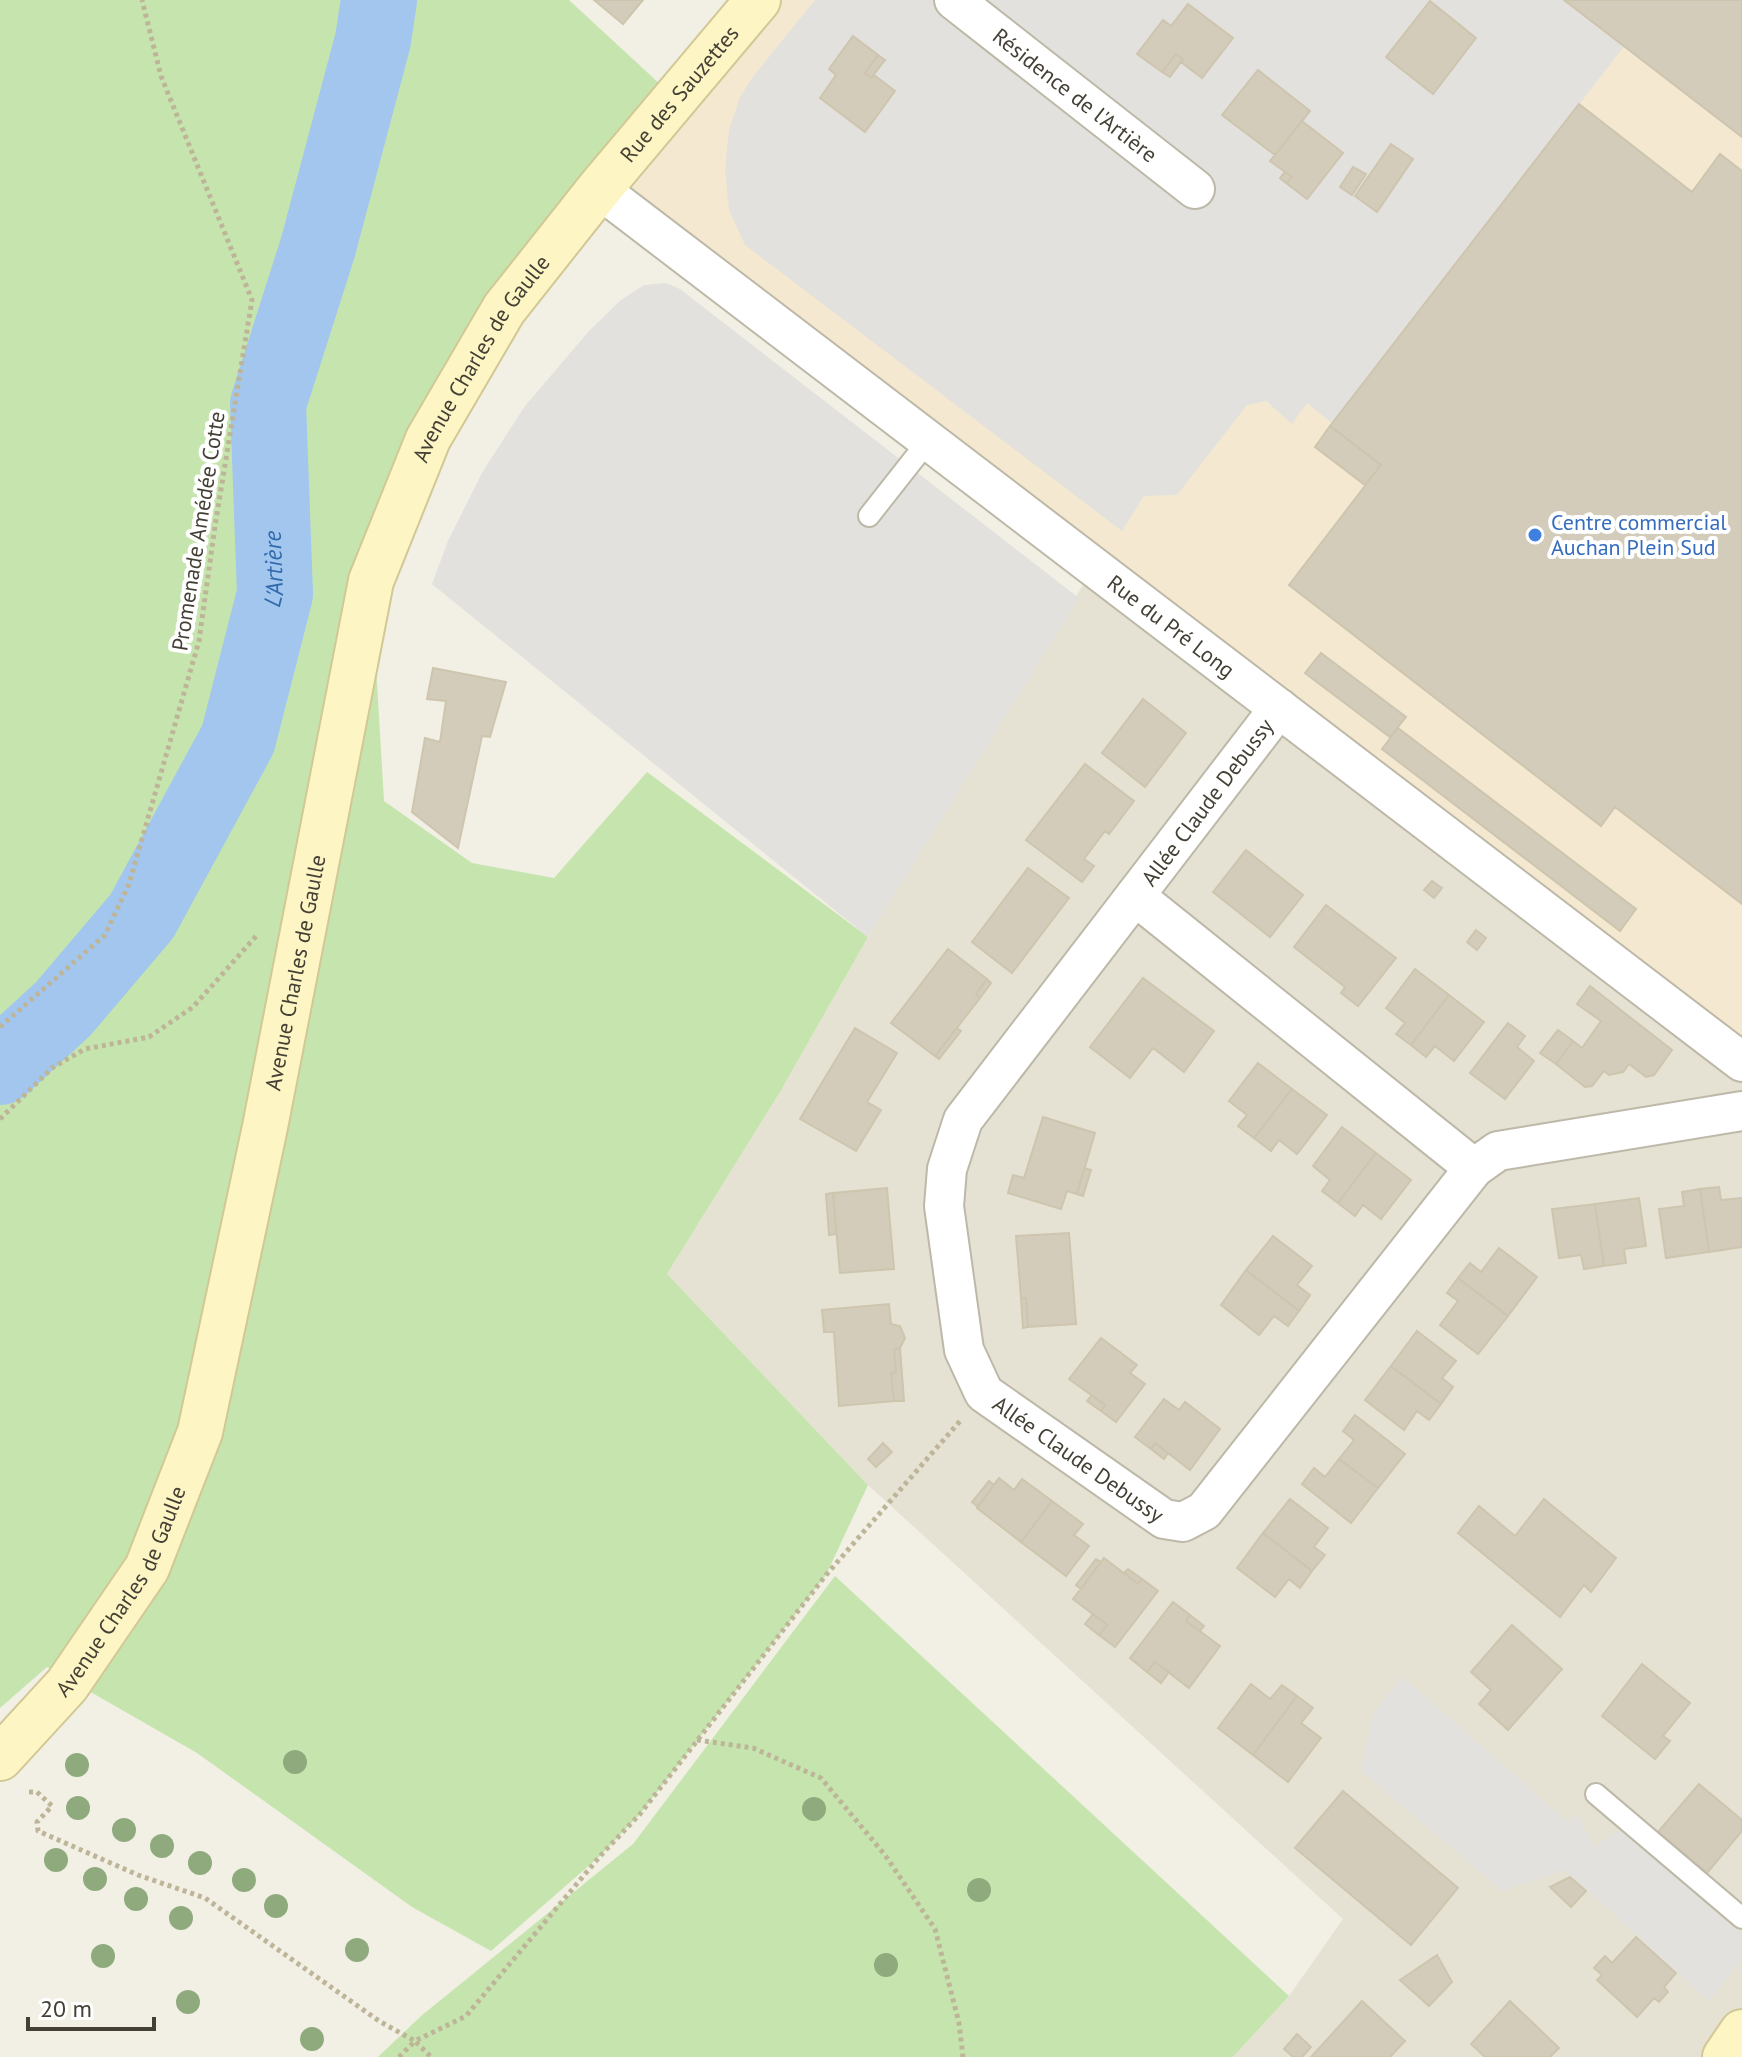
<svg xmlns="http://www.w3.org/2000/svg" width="1742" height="2057" font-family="'PT Sans',sans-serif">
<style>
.residential{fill:#e6e2d3}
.commercial{fill:#f4e9d0}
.green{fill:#c6e5ae}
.parking{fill:#e3e1dd}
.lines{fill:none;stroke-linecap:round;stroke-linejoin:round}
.river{stroke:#a2c6ee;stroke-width:76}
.building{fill:#d3ccbb;stroke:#cec5ae;stroke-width:2}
.lane-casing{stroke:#bdb8a8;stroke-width:24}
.street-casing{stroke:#bdb8a8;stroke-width:42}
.secondary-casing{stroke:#d1c896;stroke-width:48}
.path{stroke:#beb599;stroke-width:5;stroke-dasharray:4 4;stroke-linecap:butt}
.lane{stroke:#fff;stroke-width:20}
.street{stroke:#fff;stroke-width:38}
.secondary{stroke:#fdf5c4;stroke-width:44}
.tree{fill:#8fab7e}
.shop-dot{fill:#3f7fe0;stroke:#fff;stroke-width:3}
.labels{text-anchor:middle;stroke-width:8;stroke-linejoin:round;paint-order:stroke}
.street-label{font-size:22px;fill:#444035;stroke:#fff}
.shop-label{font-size:22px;fill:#366cbe;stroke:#fff;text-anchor:start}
.water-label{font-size:24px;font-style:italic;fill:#326bac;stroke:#fff}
</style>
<rect width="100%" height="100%" fill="#f2efe5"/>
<path class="residential" d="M1094 567 1742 1062V2057H1233L1289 1996 1343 1919 868 1485 667 1274 780 1092 868 937Z"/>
<path class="commercial" d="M758 0H1742V1062L599 189Z"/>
<path class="green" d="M0 0H569L675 98 504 309 371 581 384 801 472 863 554 878 647 772 868 937 780 1092 667 1274 868 1485 826 1575 640 1814 601 1855 491 1951 412 1907 197 1753 47 1667 0 1708Z
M835 1576 1289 1996 1233 2057H378L421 2016 633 1844Z"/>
<path class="parking" d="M815 0H1567L1625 45 1333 424 1307 403 1292 424 1266 401 1247 405 1177 495 1144 496 1122 531 745 245 729 210 725 171 729 130 740 97 752 78Z
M666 283 680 289 1079 598 868 937 432 584 448 541 483 471 525 406 589 331 621 300 644 285Z
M1402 1676 1568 1822 1577 1813 1593 1847 1621 1829 1742 1935V1959L1709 2001 1565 1870 1502 1891 1361 1771 1372 1716Z"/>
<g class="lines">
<path class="river" id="s1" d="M0 1067 63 1009 142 916 238 739 275 594 268 404 318 247 373 40 379 0"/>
</g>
<path class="building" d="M594 0H643L623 24Z
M1564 0H1742V137Z
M1430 1 1476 38 1433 94 1386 57Z
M1188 4 1233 38 1202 78 1181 62 1183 59 1176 54 1162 72 1137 54 1163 20 1171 26Z
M853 36 878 55 865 73 871 78 874 75 895 91 865 132 820 98 836 75 829 69Z
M1176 54 1183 59 1170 77 1162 72Z
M878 55 885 60 871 78 865 73Z
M1258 70 1310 111 1275 155 1222 115Z
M1579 104 1692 192 1720 154 1742 171V904L1615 807 1601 826 1289 585 1381 465 1330 426Z
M1302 121 1343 153 1307 199 1286 183 1292 177 1270 161Z
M1391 144 1413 159 1377 212 1355 196Z
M1353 167 1366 174 1352 195 1340 187Z
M1285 172 1292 177 1286 183 1280 178Z
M1330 426 1381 465 1365 485 1315 447Z
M1321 653 1406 717 1390 737 1305 673Z
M433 668 506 682 490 737 482 736 458 848 412 812 425 738 440 742 446 701 427 699Z
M1143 699 1186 733 1145 787 1102 753Z
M1398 728 1636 909 1620 931 1382 749Z
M1085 764 1134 801 1109 834 1105 831 1084 859 1094 866 1082 882 1026 840Z
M1246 850 1303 895 1270 937 1213 892Z
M1028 868 1069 898 1012 973 972 942Z
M1432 881 1442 888 1434 898 1424 890Z
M1326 905 1396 958 1358 1006 1341 993 1345 987 1294 947Z
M1476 930 1486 938 1477 950 1467 942Z
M948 949 987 979 976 994 980 998 935 1056 891 1023Z
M1415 969 1449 995 1411 1045 1396 1034 1405 1023 1386 1008Z
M1143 978 1214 1031 1184 1072 1153 1048 1130 1078 1090 1047Z
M987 979 991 983 980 998 976 994Z
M1590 986 1672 1050 1654 1075 1646 1077 1629 1064 1623 1072 1609 1075 1604 1071 1592 1086 1585 1087 1556 1064 1573 1041 1582 1048 1601 1021 1577 1004Z
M1449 995 1484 1022 1454 1061 1435 1046 1426 1057 1411 1045Z
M1508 1023 1525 1036 1517 1047 1534 1061 1505 1099 1470 1073Z
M855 1028 897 1053 867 1102 881 1110 856 1151 800 1119Z
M957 1028 961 1031 939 1059 935 1056Z
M1558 1030 1573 1041 1556 1064 1540 1053Z
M1258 1063 1292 1089 1254 1138 1238 1126 1247 1115 1229 1101Z
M1292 1089 1327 1115 1297 1154 1279 1140 1271 1151 1254 1138Z
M1043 1117 1095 1133 1077 1194 1067 1191 1061 1209 1008 1193 1013 1175 1024 1178Z
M1342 1127 1376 1153 1338 1203 1322 1191 1330 1180 1313 1166Z
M1376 1153 1411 1180 1381 1219 1363 1205 1355 1216 1338 1203Z
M1084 1168 1091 1170 1083 1196 1077 1194Z
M1719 1187 1721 1200 1742 1198V1247L1709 1252 1700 1189Z
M887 1188 894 1269 840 1273 833 1193Z
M1700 1189 1709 1252 1666 1258 1659 1209 1684 1206 1682 1192Z
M833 1193 836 1234 829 1235 826 1194Z
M1639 1198 1646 1246 1624 1249 1626 1263 1604 1266 1595 1204Z
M1595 1204 1604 1266 1584 1269 1581 1255 1559 1258 1552 1209Z
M1069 1233 1076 1324 1028 1327 1026 1298H1021L1016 1236Z
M1273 1236 1312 1266 1297 1285 1310 1295 1299 1311 1246 1270Z
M1499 1248 1537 1277 1508 1316 1458 1278 1470 1263 1481 1272Z
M1246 1270 1299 1311 1288 1326 1274 1316 1259 1335 1221 1305Z
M1458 1278 1508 1316 1478 1354 1440 1325 1458 1301 1447 1293Z
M1021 1298H1026L1028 1327 1023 1328Z
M889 1304 891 1324 900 1326 905 1338 900 1348 894 1349 896 1372 891 1373 894 1401 839 1406 834 1332H824L822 1310Z
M1417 1331 1456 1361 1442 1378 1453 1387 1441 1404 1391 1366Z
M1101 1338 1137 1365 1130 1373 1145 1384 1116 1422 1101 1411 1105 1405 1069 1379Z
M900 1348 904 1401H894L891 1373 896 1372 894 1349Z
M1391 1366 1441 1404 1429 1420 1417 1411 1404 1430 1365 1400Z
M1092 1395 1105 1405 1101 1411 1087 1401Z
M1164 1399 1179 1410 1185 1402 1220 1429 1190 1470 1155 1443 1151 1449 1135 1437Z
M1355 1415 1405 1454 1378 1488 1339 1459 1354 1440 1343 1431Z
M883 1443 892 1452 876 1467 868 1459Z
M1155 1443 1168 1453 1164 1459 1151 1449Z
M1339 1459 1378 1488 1351 1523 1302 1484 1314 1468 1325 1477Z
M999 1478 1014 1490 1022 1479 1052 1501 1021 1542 977 1508Z
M989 1481 994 1485 978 1507 972 1502Z
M1290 1499 1328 1528 1314 1547 1325 1555 1312 1571 1263 1533Z
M1544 1499 1616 1558 1591 1592 1584 1585 1560 1617 1458 1533 1479 1506 1515 1536Z
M1052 1501 1083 1524 1074 1535 1089 1546 1066 1576 1021 1542Z
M1263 1533 1312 1571 1300 1588 1289 1579 1275 1597 1237 1568Z
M1104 1558 1138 1584 1142 1579 1158 1591 1115 1647 1099 1635 1107 1625 1073 1599Z
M1096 1559 1101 1562 1081 1589 1076 1585Z
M1128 1569 1142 1579 1138 1584 1124 1573Z
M1173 1602 1190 1615 1186 1621 1220 1646 1189 1688 1155 1662 1147 1672 1130 1658Z
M1093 1614 1107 1625 1099 1635 1085 1624Z
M1190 1615 1204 1626 1200 1631 1186 1621Z
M1512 1625 1562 1669 1508 1730 1479 1704 1491 1690 1471 1672Z
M1155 1662 1169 1672 1161 1683 1147 1672Z
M1642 1664 1690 1703 1663 1736 1670 1741 1655 1759 1602 1716Z
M1251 1684 1270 1699 1282 1685 1297 1696 1253 1755 1218 1728Z
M1297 1696 1313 1708 1301 1723 1321 1738 1288 1782 1253 1755Z
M1699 1784 1742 1820V1831L1707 1873 1658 1832Z
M1343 1791 1458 1888 1411 1945 1295 1848Z
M1570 1877 1586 1891 1571 1907 1550 1887Z
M1636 1937 1676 1973 1664 1987 1668 1992 1659 2002 1654 1998 1637 2017 1597 1980 1602 1975 1594 1968 1605 1956 1612 1963Z
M1437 1955 1452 1982 1429 2006 1400 1980Z
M1362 2001 1405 2041 1390 2057H1311Z
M1510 2001 1559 2048 1550 2057H1485L1471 2044Z
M1297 2034 1311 2047 1302 2057H1293L1284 2049Z"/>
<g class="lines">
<g class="lane-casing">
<path id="lane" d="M869 516 928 441
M1596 1794 1742 1918"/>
</g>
<g class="street-casing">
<g id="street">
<path id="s2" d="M954 0 1195 189"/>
<path id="s3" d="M599 189 1742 1062"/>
<path id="s4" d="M1279 708 963 1120 947 1169 944 1206 964 1350 984 1393 1164 1519 1183 1522 1204 1511 1474 1168 1498 1151 1742 1111"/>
<path d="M1135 896 1474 1168"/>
</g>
</g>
<g class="secondary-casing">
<g id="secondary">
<path id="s5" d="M0 1758 67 1685 147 1568 200 1432 265 1127 371 581 428 439 504 309 599 189 758 0"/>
<path d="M1725 2057 1742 2032"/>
</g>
</g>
<path class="path" d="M0 1027 105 935 129 884 199 641 215 526 252 300 161 76 142 0
M0 1119 52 1068 85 1049 149 1037 193 1007 258 934
M697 1740 753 1748 821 1778 885 1855 935 1929 959 2023 963 2057
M29 1792H37L52 1806 37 1822 38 1831 138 1875 205 1898 379 2021 415 2041 466 2016 601 1855 640 1814 826 1575 960 1421
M399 2057 415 2041 431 2057"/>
<use href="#lane" class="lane"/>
<use href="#street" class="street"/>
<use href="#secondary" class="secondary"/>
</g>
<g class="tree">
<circle cx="295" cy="1762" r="12"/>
<circle cx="77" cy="1765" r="12"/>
<circle cx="78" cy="1808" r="12"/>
<circle cx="814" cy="1809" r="12"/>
<circle cx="124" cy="1830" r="12"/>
<circle cx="162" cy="1846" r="12"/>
<circle cx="56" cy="1860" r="12"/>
<circle cx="200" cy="1863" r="12"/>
<circle cx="95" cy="1879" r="12"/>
<circle cx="244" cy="1880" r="12"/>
<circle cx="979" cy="1890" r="12"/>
<circle cx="136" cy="1899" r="12"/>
<circle cx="276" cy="1906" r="12"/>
<circle cx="181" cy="1918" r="12"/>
<circle cx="357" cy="1950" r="12"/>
<circle cx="103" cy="1956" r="12"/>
<circle cx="886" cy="1965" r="12"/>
<circle cx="188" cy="2002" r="12"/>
<circle cx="312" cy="2039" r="12"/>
</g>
<circle class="shop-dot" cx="1535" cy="535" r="8"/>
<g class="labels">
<g class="street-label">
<text dy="8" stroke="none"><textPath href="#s5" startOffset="1836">Rue des Sauzettes</textPath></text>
<text dy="8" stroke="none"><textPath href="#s2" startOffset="154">Résidence de l'Artière</textPath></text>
<text dy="8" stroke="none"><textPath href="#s5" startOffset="1504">Avenue Charles de Gaulle</textPath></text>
<text transform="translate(198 531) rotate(-81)" y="8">Promenade Amédée Cotte</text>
<text dy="8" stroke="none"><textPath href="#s3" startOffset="720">Rue du Pré Long</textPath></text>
<text transform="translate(1207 802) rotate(-53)" y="8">Allée Claude Debussy</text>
<text dy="8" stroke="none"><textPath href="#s5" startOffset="856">Avenue Charles de Gaulle</textPath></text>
<text dy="8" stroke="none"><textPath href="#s4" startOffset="916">Allée Claude Debussy</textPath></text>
<text dy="8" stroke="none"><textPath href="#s5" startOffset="208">Avenue Charles de Gaulle</textPath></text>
</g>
<g class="shop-label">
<text x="1551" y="530">Centre commercial<tspan x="1551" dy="25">Auchan Plein Sud</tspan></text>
</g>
<g class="water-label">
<text dy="8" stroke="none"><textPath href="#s1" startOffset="584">L'Artière</textPath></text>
</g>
</g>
<path d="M28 2017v12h126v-12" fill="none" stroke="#444035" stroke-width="4"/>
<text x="40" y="2017" font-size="24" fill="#444035" stroke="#ffffff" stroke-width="6" paint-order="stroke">20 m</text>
</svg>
